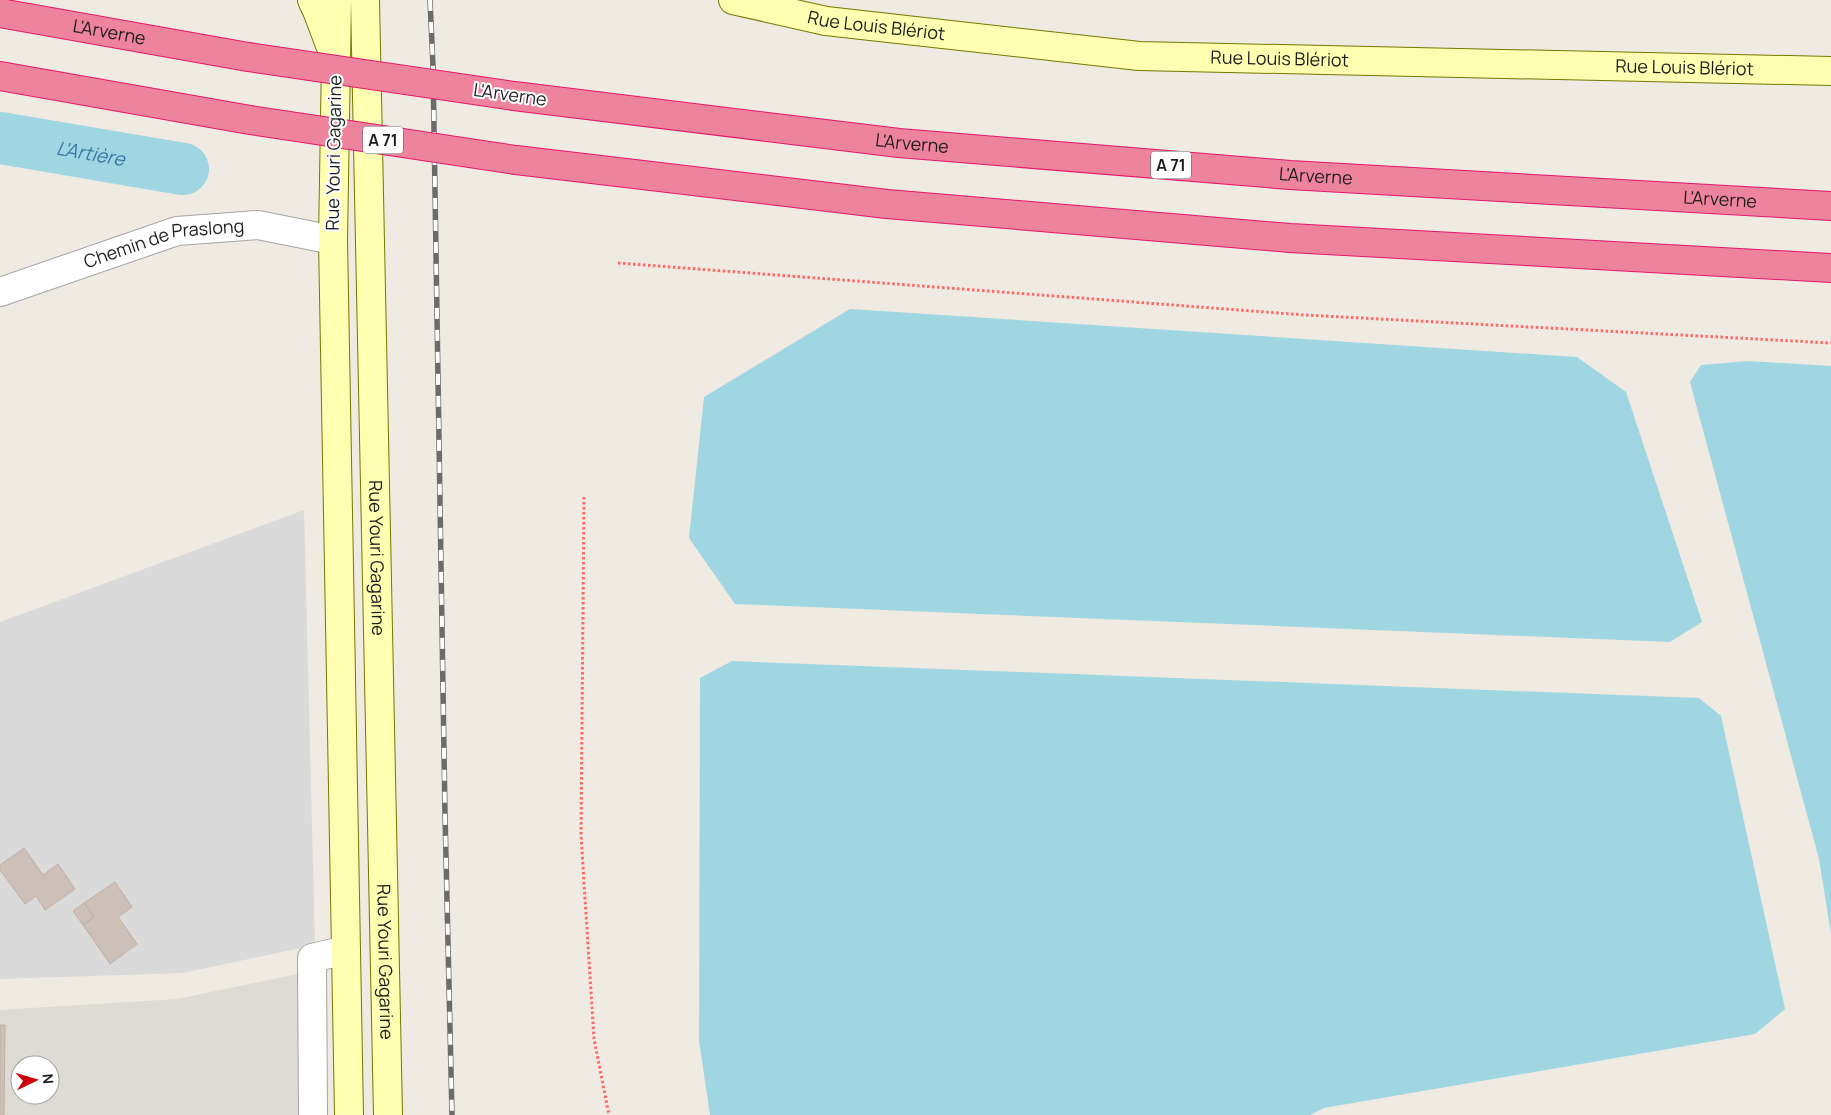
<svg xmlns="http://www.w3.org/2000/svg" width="1831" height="1115" font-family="Manrope,sans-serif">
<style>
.residential{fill:#dbdada}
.airport{fill:#dedad4;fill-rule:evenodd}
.water{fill:#9fd6e1}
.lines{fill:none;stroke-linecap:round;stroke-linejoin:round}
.river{stroke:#9fd6e1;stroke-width:52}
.building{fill:#ccc0b8;stroke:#c2afa3}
.street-casing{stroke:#a4a4a4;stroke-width:30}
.secondary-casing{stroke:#737900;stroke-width:30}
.highway-casing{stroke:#e7156a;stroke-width:30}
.path{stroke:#ff6a64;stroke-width:3;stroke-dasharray:2.5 2.5;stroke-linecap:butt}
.street{stroke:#fff;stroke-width:28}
.secondary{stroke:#fffeb1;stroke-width:28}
.highway{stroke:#ee839d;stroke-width:28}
.rail-casing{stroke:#6b6b6b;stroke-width:5.5}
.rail{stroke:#fff;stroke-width:4;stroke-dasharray:11;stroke-linecap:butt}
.highway-bridge-casing{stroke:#e7156a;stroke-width:30;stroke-linecap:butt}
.highway-bridge{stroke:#ee839d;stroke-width:28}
.labels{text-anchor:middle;stroke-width:4;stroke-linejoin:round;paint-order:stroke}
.shield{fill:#fff;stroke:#616161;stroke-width:1}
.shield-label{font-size:16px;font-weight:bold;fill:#1d1d1d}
.street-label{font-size:18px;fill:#1d1d1d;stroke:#fff}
.water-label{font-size:19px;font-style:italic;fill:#3d77a5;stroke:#fff}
</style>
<rect width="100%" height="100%" fill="#efeae2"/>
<path class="residential" d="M304 510 315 945 183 973 0 979V622Z"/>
<path class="airport" d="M298 974 300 1115H0V1010L177 999ZM20 1065H50V1095H20Z"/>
<path class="water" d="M850 309 1577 357 1626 392 1702 622 1670 642 735 604 689 538 704 397Z
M1748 361 1831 366V934L1819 859 1690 382 1701 365Z
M732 661 1699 698 1721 716 1785 1009 1755 1034 1324 1108 1310 1115H710L699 1041 700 678Z"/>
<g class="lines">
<path class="river" id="s1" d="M0 138 183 169"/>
</g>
<path class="building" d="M24 848 43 875 58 864 75 889 45 910 36 896 25 904 0 870V865Z
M115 882 132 907 118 917 137 944 110 964 83 925 94 917 84 903Z
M84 903 94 917 83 925 73 911Z
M0 1025H5L4 1115H0Z"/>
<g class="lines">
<g class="street-casing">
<g id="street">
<path id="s2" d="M0 292 177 231 258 225 333 240"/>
<path d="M313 1115 312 958 346 950"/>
</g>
</g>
<g class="secondary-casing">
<g id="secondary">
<path d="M312 0 318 13 330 45"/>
<path d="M337 0 333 240 349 1115"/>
<path id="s3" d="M365 0 388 1115"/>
<path id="s4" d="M733 0 826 21 1139 56 1831 71"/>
</g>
</g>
<g class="highway-casing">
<g id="highway">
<path id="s5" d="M0 13 248 57"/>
<path d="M0 76 250 120"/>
<path id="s6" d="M514 96 899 143 1290 175 1831 206"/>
<path d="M516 160 887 204 1290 238 1831 268"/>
</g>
</g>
<path class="path" d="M618 263 1305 315 1831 343
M584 497 581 835 594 1039 609 1115"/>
<use href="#street" class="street"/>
<use href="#secondary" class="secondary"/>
<use href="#highway" class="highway"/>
<g class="rail-casing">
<path id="rail" d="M430 0 433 66 445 814 452 1115"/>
</g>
<use href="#rail" class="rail"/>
<g class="highway-bridge-casing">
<path id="highway-bridge" d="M248 57 514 96
M250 120 516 160"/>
</g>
<use href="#highway-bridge" class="highway-bridge"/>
</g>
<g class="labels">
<g class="shield">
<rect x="363" y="126.5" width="40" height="27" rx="4"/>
<rect x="1151" y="151.5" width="40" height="27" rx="4"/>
</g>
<g class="shield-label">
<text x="383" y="146">A 71</text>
<text x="1171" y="171">A 71</text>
</g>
<g class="street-label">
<text dy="6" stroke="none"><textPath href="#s4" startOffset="146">Rue Louis Blériot</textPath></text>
<text dy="6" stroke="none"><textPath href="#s5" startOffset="111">L'Arverne</textPath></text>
<text dy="6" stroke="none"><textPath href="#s4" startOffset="551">Rue Louis Blériot</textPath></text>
<text dy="6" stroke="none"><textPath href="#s4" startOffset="956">Rue Louis Blériot</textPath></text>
<text transform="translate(510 95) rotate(8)" y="6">L'Arverne</text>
<text dy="6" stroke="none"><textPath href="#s6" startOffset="401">L'Arverne</textPath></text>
<text transform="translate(334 153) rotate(-89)" y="6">Rue Youri Gagarine</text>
<text dy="6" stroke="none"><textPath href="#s6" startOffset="806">L'Arverne</textPath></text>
<text dy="6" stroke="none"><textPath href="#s6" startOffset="1211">L'Arverne</textPath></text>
<text dy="6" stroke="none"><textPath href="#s2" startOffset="172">Chemin de Praslong</textPath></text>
<text dy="6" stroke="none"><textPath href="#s3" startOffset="558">Rue Youri Gagarine</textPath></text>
<text dy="6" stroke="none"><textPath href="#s3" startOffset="962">Rue Youri Gagarine</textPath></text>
</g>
<g class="water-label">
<text dy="7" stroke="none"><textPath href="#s1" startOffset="92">L'Artière</textPath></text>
</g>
</g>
<g transform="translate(35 1080) rotate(85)"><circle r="24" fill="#ffffff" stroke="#a5a5a5"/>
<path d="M0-4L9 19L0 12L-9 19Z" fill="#cb000c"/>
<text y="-8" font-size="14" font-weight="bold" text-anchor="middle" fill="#1d1d1d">N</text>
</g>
</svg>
